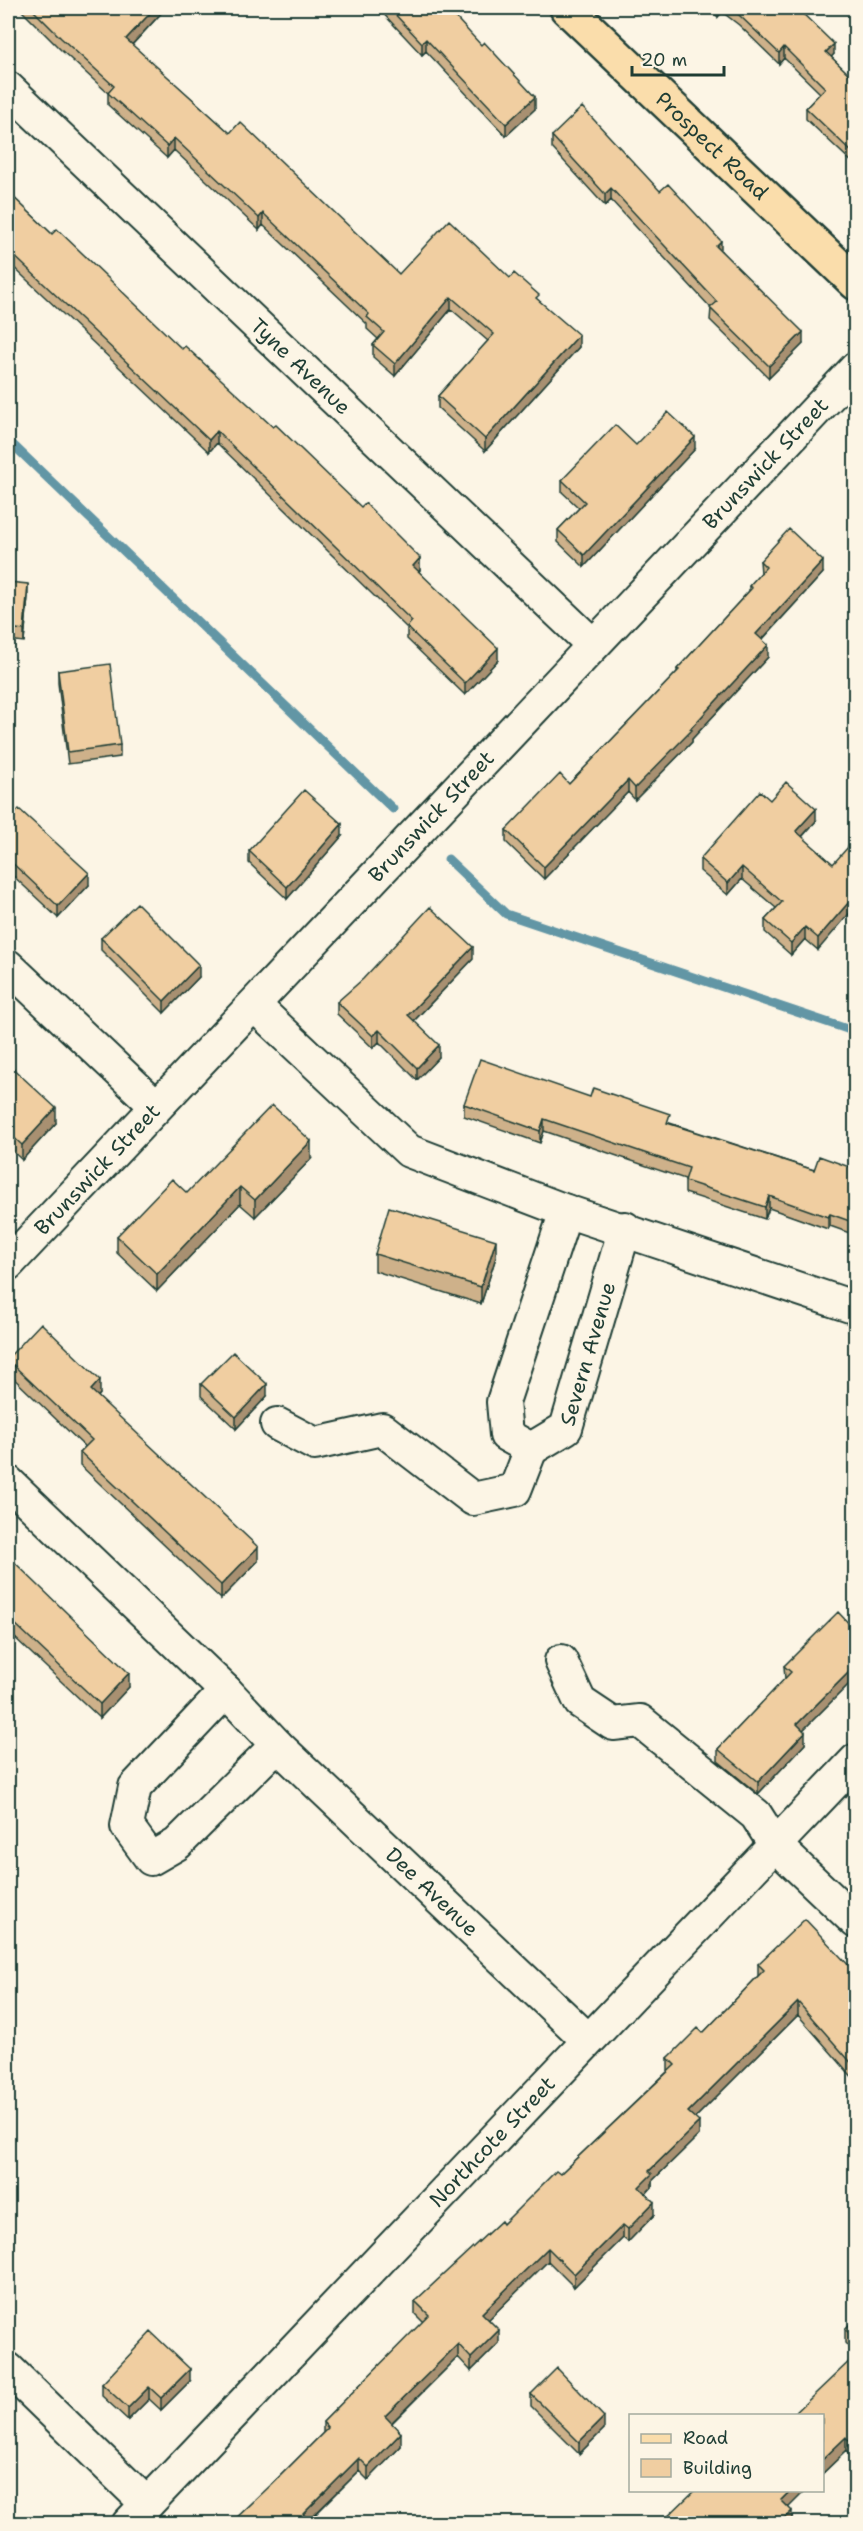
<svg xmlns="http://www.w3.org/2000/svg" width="863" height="2531" font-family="'Shantell Sans',sans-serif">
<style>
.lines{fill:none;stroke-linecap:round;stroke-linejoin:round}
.stream{stroke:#6296a5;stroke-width:9}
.minor-casing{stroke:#1f3d34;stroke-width:36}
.major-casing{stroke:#1f3d34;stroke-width:38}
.minor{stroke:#fcf5e5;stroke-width:32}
.major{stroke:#faddab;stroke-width:33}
.wall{fill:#ceb18a;stroke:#1f3d34;stroke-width:1.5}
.shaded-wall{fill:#a89071;stroke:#1f3d34;stroke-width:1.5}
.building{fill:#f0cea1;stroke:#1f3d34;stroke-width:1.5}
.labels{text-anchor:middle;stroke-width:5;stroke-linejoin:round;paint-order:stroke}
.street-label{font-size:21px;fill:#1f3d34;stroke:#fcf5e5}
</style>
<rect width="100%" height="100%" fill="#fcf5e5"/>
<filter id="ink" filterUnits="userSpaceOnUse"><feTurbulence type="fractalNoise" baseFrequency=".0167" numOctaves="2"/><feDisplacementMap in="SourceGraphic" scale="12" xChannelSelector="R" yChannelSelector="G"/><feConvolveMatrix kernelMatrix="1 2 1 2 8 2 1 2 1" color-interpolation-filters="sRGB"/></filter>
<g filter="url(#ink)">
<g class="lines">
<path class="stream" d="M8 440 393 809
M448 859 506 914 856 1032"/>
<g class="minor-casing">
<g id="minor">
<path id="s1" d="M8 88 593 645"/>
<path d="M8 966 156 1106"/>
<path d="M254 1005 409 1151 566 1211 856 1308"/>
<path id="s2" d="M566 1211 503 1402 506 1435 531 1449 566 1428 625 1228"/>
<path id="s3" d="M8 1264 856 368"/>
<path d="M277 1424 315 1444 382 1429 473 1499 515 1490 531 1449"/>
<path id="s4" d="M8 1482 226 1691 277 1745 587 2039"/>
<path d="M561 1661 580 1702 613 1724 640 1721 756 1815 775 1845 856 1922"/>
<path d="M226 1691 135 1787 127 1826 151 1859 177 1844 277 1745"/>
<path d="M8 2369 147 2504"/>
<path id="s5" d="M128 2524 856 1760"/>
</g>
</g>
<g class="major-casing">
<g id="major">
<path id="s6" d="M567 8 856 283"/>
</g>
</g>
<use href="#minor" class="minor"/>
<use href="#major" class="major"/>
</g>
<path class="wall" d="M19 8H166L132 45 230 133 399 274 510 278 539 301 579 347 485 451 438 408V396L488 341 451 309 395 376 373 357V345L378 339 367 329V324L263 225 259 230 174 150 167 158 108 105V93L61 50Z
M378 8H447L535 109 506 136 426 51 422 55Z
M708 8H778L834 54 831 57 855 80V165L806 119V108L820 93 784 58 779 64 739 25 722 12 718 17Z
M552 136 660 191 721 251 803 344 769 378 710 320 711 308 611 200 605 206 552 148Z
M8 192 52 234 182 349 420 570 419 572 498 660 465 695 407 639V628L217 443 209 452 8 262Z
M636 445 695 449 584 567 558 542V530L579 508 562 492V480Z
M760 561 823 573 762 640 768 657 692 739V742L635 800 628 792 544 879 506 842V830L569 784 677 672V669L749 591V586L761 573Z
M8 582 28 596 24 642 8 640Z
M58 671 120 745V757L68 764 58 683Z
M8 821 89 885 58 918 8 871Z
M816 821 802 837 833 864 818 950 805 939 791 955 765 932V920L776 908 742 879 728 895 700 871V859Z
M342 836 287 899 249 863V851Z
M101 938 199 977 164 1013 101 950Z
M473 959 414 1021 439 1057 417 1080 379 1042 373 1048 337 1014V1002Z
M8 1064 56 1123 22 1160 8 1147Z
M590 1097 814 1170 855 1169V1235L830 1226 828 1229 769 1208 765 1219 685 1193V1179L544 1131 540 1143 464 1116V1104Z
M311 1159 255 1217 240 1204 157 1291 117 1253V1236L187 1193Z
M375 1254 496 1257 481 1304 375 1271Z
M8 1358 100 1394 98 1397 258 1561 221 1599 80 1465V1452L85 1447 8 1373Z
M201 1384 267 1396 236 1429 201 1396Z
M8 1556 129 1687 100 1718 13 1636 9 1640 8 1639Z
M855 1630V1678L803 1730 805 1744 758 1794 718 1761V1749L785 1679 784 1666Z
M758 1964 855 1972V2080L798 2015 695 2118 699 2135 652 2181V2187L646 2194 654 2215 628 2242 623 2238 574 2287 548 2261 489 2319 499 2343 471 2371 458 2357 392 2423 401 2446 368 2480 359 2471 309 2521 271 2485 323 2433V2422L423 2322 415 2314V2301L560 2174 668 2071V2058L703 2033 758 1976Z
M855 2319V2354L845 2343V2329Z
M855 2356V2461L846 2451 822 2474Z
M190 2381 161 2410 149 2399 128 2420 102 2396V2384Z
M531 2394 604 2429 579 2454 531 2406Z"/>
<path class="shaded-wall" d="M155 8H166L126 51V39Z
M718 8H722V12L718 17Z
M426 39V51L422 55V43Z
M834 44V54L826 63V52Z
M784 47V58L779 64V53Z
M535 97V109L506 136V124Z
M174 138V150L167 158V146Z
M611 188V200L605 206V194Z
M263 213V225L259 230V218Z
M721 241V253L716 246Z
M451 297V309L395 376V364Z
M803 332V344L769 378V366Z
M579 335V347L485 451V439Z
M217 431V443L209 452V440Z
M695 437V449L584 567V555Z
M420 558V570L413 578V566Z
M823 561V573L756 646V634Z
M28 584V596L24 642V630Z
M768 645V657L692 739V742L635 800V788Z
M498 648V660L465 695V683Z
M628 780V792L544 879V867Z
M816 809V821L796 843V831Z
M342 824V836L287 899V887Z
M742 867V879L728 895V883Z
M89 873V885L58 918V906Z
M855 895V907L818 950V938Z
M805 927V939L791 955V943Z
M473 947V959L408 1027V1015Z
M199 965V977L164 1013V1001Z
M379 1030V1042L373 1048V1036Z
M439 1045V1057L417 1080V1068Z
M56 1108V1123L22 1160V1145Z
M544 1119V1131L540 1143V1131Z
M311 1141V1159L255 1217V1200Z
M240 1187V1204L157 1291V1274Z
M769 1196V1208L765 1219V1207Z
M830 1214V1226L828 1229V1217Z
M496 1240V1257L481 1304V1287Z
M100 1380V1394L91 1404V1390Z
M267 1384V1396L236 1429V1417Z
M258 1547V1561L221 1599V1585Z
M13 1622V1636L9 1640V1626Z
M855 1666V1678L797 1736V1724Z
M129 1673V1687L100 1718V1704Z
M805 1732V1744L758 1794V1782Z
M798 2002V2015L688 2125V2112Z
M699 2122V2135L652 2181V2187L639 2200V2187L649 2171Z
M654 2202V2215L628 2242V2229Z
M623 2225V2238L574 2287V2274Z
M548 2248V2261L482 2326V2313Z
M499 2330V2343L471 2371V2358Z
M458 2344V2357L385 2429V2416Z
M190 2369V2381L161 2410V2398Z
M149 2387V2399L128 2420V2408Z
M604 2417V2429L579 2454V2442Z
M401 2433V2446L368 2480V2467Z
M846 2437V2451L822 2474V2460Z
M359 2458V2471L306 2523 303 2514Z
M791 2490H806L781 2515V2500Z
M792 2511V2523H779Z"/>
<path class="building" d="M31 8H155L126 39 230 133 240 122 399 274 449 220 510 278 514 273 539 295 536 298 579 335 485 439 438 396 494 334 451 297 395 364 373 345 384 332 367 317 369 314 263 213 259 218 174 138 167 146 108 93 114 86 61 38Z
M389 8H447L481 45 484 42 535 97 506 124 426 39 422 43Z
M730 8H778L783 12 788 8H797L834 44 826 52 855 80V155L806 108 825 88 784 47 779 53 739 15Z
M582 107 660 191 668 184 721 241 716 246 803 332 769 366 710 308 717 302 611 188 605 194 552 136Z
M8 192 52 234 57 229 182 349 185 346 273 427 276 425 361 507 365 503 420 558 413 566 498 648 465 683 407 627 412 621 217 431 209 440 8 250Z
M668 412 695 437 584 555 558 530 585 502 562 480 615 425 636 445Z
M789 529 823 561 756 634 768 645 690 729 692 730 635 788 628 780 544 867 506 830 560 774 569 784 679 670 677 669 752 588 749 586 766 567 760 561Z
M8 582 28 584 24 630 8 628Z
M110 664 120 745 68 752 58 671Z
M786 782 816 809 796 831 833 864 849 846 855 852V895L818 938 805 927 791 943 765 920 782 902 742 867 728 883 700 859 760 791 770 800Z
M304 790 342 824 287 887 249 851Z
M19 809 89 873 58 906 8 859V821Z
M137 903 199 965 164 1001 101 938Z
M430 907 473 947 408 1015 439 1045 417 1068 379 1030 373 1036 337 1002 363 979Z
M480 1059 590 1097 593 1088 670 1114 667 1123 814 1170 819 1156 855 1169V1223L830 1214 828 1217 769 1196 765 1207 685 1181 689 1168 544 1119 540 1131 464 1104Z
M8 1064 56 1108 22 1145 8 1132Z
M272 1105 311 1141 255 1200 240 1187 157 1274 117 1236 172 1179 187 1193Z
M389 1207 496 1240 481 1287 375 1254Z
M41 1323 100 1380 91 1390 258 1547 221 1585 80 1452 92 1440 8 1360V1358Z
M233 1352 267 1384 236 1417 201 1384Z
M8 1556 129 1673 100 1704 13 1622 9 1626 8 1625Z
M838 1612 855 1630V1666L797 1724 805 1732 758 1782 718 1749 791 1672 784 1666Z
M805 1919 855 1972V2067L798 2002 688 2112 699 2122 649 2171 652 2174 639 2187 654 2202 628 2229 623 2225 574 2274 548 2248 482 2313 499 2330 471 2358 458 2344 385 2416 401 2433 368 2467 359 2458 303 2514 312 2523H231L271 2485 328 2428 323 2422 429 2315 415 2301 501 2221 503 2224 556 2171 560 2174 675 2065 668 2058 698 2028 703 2033 764 1970 758 1964Z
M855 2319V2339L845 2329Z
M151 2332 190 2369 161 2398 149 2387 128 2408 102 2384Z
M855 2356V2447L846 2437 822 2460V2415H793Z
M557 2368 604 2417 579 2442 531 2394Z
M695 2490H791L781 2500 792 2511 779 2523H661Z"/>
</g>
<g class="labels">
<g class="street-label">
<text dy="7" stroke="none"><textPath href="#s6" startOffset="200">Prospect Road</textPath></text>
<text dy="7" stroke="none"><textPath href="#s1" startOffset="404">Tyne Avenue</textPath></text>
<text dy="7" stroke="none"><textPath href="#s3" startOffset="1102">Brunswick Street</textPath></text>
<text dy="7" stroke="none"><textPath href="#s3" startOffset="616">Brunswick Street</textPath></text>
<text dy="7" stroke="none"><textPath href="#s3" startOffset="130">Brunswick Street</textPath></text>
<text dy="7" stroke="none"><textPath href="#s2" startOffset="381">Severn Avenue</textPath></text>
<text dy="7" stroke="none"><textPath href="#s4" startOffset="590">Dee Avenue</textPath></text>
<text dy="7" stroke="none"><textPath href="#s5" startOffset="528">Northcote Street</textPath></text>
</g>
</g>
<rect width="863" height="2531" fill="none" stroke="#fcf5e5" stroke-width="30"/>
<rect x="15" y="15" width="833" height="2501" fill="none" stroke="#1f3d34" stroke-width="2" filter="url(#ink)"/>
<rect x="629" y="2414" width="195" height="78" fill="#fcf5e5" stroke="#a4ab9e" stroke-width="1.5"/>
<rect x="641" y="2434" width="30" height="9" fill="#faddab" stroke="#a4ab9e" stroke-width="1.5"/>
<text x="683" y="2444" font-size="18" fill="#1f3d34">Road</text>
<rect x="641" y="2459" width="30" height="18" fill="#f0cea1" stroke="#a4ab9e" stroke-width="1.5"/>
<text x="683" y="2474" font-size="18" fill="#1f3d34">Building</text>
<path d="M632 66v9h92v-9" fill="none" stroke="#1f3d34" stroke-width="3"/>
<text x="641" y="66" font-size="18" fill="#1f3d34" stroke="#fcf5e5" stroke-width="4.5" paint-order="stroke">20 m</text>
</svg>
